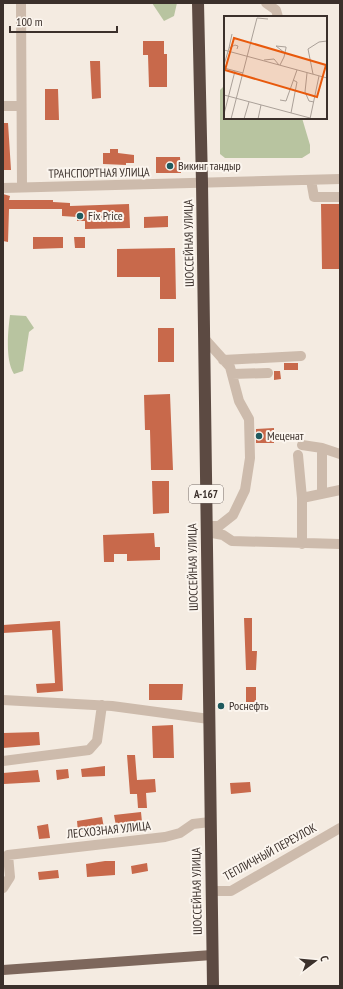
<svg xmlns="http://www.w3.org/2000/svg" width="343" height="989" font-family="'PT Sans Narrow',sans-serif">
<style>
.green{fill:#b8c4a0}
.building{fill:#c8694b}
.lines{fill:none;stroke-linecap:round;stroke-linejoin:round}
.minor{stroke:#cdbbac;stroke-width:10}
.major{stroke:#7d675c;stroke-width:10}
.highway{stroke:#5c4a42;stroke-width:12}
.poi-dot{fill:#1f5a5e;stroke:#fbf5ee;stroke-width:1.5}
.labels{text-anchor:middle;stroke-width:4;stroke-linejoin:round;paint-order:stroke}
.shield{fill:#fbf5ee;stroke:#756b66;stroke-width:1}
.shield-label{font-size:11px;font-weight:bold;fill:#3b302b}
.poi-label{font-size:12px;fill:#3b302b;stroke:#fbf5ee;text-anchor:start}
.street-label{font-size:12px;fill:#3b302b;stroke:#fbf5ee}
.inset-road{fill:none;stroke:#aaa098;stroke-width:1}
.view{fill:#e8590c;fill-opacity:0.15;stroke:#e8590c;stroke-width:2}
.inset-edge{fill:none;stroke:#3b302b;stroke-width:2}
</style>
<rect width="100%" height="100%" fill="#f4ebe1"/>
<path class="green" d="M152 3H177L174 16 164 21Z
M225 85V118H302L310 145V153L302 158H225L220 154V90Z
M10 315 26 316 34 328 29 332 23 371 14 374C5 360 8 331 10 315Z"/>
<path class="building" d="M143 41H164V54H167V87H149L148 55H143Z
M90 61H100L101 98 92 99Z
M45 89H58L59 120H45Z
M3 123H8L11 170H3Z
M110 149H118V153L134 155V163H126V165L103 164V153H110Z
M156 157H180L181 173H156Z
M3 194 10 196 9 200H53V202L70 203V206L129 204 130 228 85 229V221H77V217L62 216V209H9L8 242 3 241Z
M321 204H340V269H322Z
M168 216V227L144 228V217Z
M33 237H63V248L33 249Z
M74 237H85V248H75Z
M175 248 176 299H160V277H117V249Z
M158 328H174V362H158Z
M284 363H298V370H284Z
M274 371H280L281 379 274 380Z
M170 394 173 470H151L150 430H145L144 395Z
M274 428V443H256V429Z
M152 481H169V513L153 514Z
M154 533 155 547H160V560L127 561V554H114V562H104L103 535Z
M244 618H252V651H257L256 670H246Z
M60 621 63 691 37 693 36 684 55 683 52 630 3 633V625Z
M149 684H183L182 700H149Z
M246 687H256V702H246Z
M173 725 174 758H153L152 726Z
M39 732 40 745 3 748V733Z
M127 755H135L137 780 155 779 156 792 146 793 147 808H138L137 794H130Z
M105 766V776L82 777 81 769Z
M68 769 69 778 57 780 56 770Z
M38 770 40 782 4 784 3 773Z
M250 782 251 792 231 794 230 783Z
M141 812 142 822 116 826 114 815Z
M102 817 104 828 78 832 77 821Z
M48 824 50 838 39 839 37 826Z
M105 861H115V875L87 877 86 864Z
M147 863 148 871 132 874 131 866Z
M58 870 59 878 39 880 38 872Z"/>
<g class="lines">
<path class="minor" d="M21 3 22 187
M266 3 276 10 278 17
M3 106H21
M311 180 314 197H340
M3 188 340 179
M204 338 230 367 239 401 249 419 250 458 245 490 233 515 219 526H207
M223 360 301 356
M232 374 268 373
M302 445 322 448 340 454
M298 455 302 498V544
M322 492V448
M302 498 340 490
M207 532 223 535 232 541 340 544
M3 700 112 706 209 719
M3 761 89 750 97 741 102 705
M3 888 10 877 8 855 165 837 180 833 193 824 210 822
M211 891H231L340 828"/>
<path class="major" d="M3 970 212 955"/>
<path class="highway" d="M198 3 202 183 213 986"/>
</g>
<g class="poi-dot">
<circle cx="170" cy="166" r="4"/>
<circle cx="80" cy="216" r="4"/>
<circle cx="259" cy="436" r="4"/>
<circle cx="221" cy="706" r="4"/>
</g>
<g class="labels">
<rect class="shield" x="189" y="485" width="34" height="18" rx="3"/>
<g class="shield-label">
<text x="206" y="498">А-167</text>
</g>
<g class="poi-label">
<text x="178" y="170">Викинг тандыр</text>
<text x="88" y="220">Fix Price</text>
<text x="267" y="440">Меценат</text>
<text x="229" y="710">Роснефть</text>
</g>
<g class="street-label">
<text transform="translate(99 173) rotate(-1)" y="4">ТРАНСПОРТНАЯ УЛИЦА</text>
<text transform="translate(189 243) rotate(-91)" y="4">ШОССЕЙНАЯ УЛИЦА</text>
<text transform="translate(193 567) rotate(-91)" y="4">ШОССЕЙНАЯ УЛИЦА</text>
<text transform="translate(109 830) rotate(-6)" y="4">ЛЕСХОЗНАЯ УЛИЦА</text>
<text transform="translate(270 852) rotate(-29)" y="4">ТЕПЛИЧНЫЙ ПЕРЕУЛОК</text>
<text transform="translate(197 891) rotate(-91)" y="4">ШОССЕЙНАЯ УЛИЦА</text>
</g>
</g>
<g transform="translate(224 16)">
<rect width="103" height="103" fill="#f4ebe1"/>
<path class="inset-road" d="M5 32 8 18M0 34 103 62M40 44 50 43 55 49M0 49 5 32 11 29 14 30 13 33M56 49 60 41 62 32V31L52 30 61 37M0 52 19 57M83 57 81 76 85 85 90 86M89 58 84 33 95 26 103 25M0 79 86 102M56 84 62 85 73 54M67 97 73 66 69 64M0 98 11 55M7 103 33 2 44 3M20 103 25 86M34 103 37 89M86 103 95 60"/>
<path class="view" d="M10 22 102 49 93 81 1 54Z"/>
<rect width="103" height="103" class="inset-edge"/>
</g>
<rect width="343" height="989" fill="none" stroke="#3b302b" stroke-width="8"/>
<g transform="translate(315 961) rotate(74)" stroke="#fbf5ee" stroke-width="3" paint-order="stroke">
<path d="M0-3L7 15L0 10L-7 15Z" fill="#3b302b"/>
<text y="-6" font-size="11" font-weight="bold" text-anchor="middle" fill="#3b302b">С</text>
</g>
<path d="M10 26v6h107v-6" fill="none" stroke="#3b302b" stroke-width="2"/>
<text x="16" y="26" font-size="12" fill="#3b302b" stroke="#fbf5ee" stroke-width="3" paint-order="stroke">100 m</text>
</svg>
